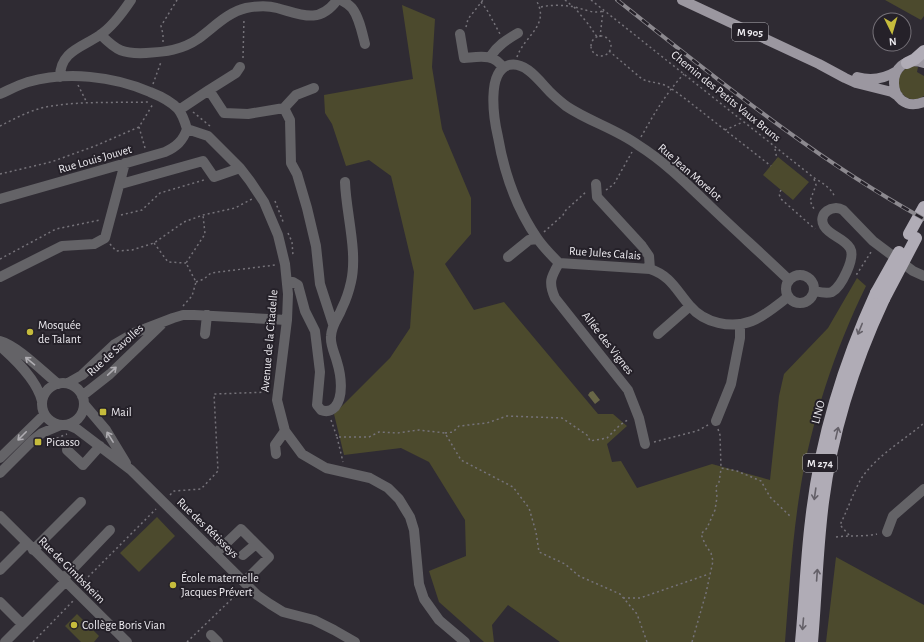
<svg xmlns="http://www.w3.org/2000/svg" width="924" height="642" font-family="'Alegreya Sans',sans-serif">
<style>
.green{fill:#4c4a2d}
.water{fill:#696747}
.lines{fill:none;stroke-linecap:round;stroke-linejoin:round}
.path{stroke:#76737a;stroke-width:1.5;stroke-dasharray:2 3;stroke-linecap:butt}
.minor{stroke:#646367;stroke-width:10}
.major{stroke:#9b97a0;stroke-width:10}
.highway{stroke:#b0acb6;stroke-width:12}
.rail-casing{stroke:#8c898f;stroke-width:4}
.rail{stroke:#252129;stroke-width:2.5;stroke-dasharray:8;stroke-linecap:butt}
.highway-bridge{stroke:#b0acb6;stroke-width:12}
.oneway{stroke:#646068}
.oneway2{stroke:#afadb2}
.poi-dot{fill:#c6bc3c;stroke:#252129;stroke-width:1.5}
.labels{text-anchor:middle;stroke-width:4;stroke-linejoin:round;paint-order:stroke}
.shield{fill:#252129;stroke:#b0aeb4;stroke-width:1}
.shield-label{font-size:11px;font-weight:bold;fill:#eceaef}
.street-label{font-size:12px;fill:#eceaef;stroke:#252129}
.poi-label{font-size:12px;fill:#eceaef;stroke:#252129;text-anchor:start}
</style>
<rect width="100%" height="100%" fill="#2f2b33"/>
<path class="green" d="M885 0H924V16L921 20Z
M402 5 435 19 432 67 442 129 471 198V234L445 264 474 310 504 302 598 414H613L627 426 607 444 612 462 621 461 637 488 712 464 770 480 779 396 784 374 828 328 857 278 866 286C835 349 811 422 800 491 792 541 789 592 785 642H560L508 605 492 625 494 642H484L439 602 429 571 466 556 465 520 429 462 401 448 344 455 334 414 390 358 410 328 414 272 391 176 369 160 346 166 332 124 325 113 324 95 413 79Z
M914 66 918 67 917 72 924 76V96C901 111 885 71 914 66Z
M778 157 809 182 793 200 763 175Z
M157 517 175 536 139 572 120 553Z
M836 557 924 605V642H826Z
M77 614 99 636 94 642H81L65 626Z"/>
<path class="water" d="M593 391 600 400 595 404 588 395 590 392Z"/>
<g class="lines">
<path class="path" d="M565 0 571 5
M591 0 813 177C822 183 832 188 835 198
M481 2 487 10 500 34
M541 7C550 5 560 5 569 6 581 7 592 15 603 11
M574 7 589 25 597 37
M466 27 468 19 483 0
M591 46a10 10 0 1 1 20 0a10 10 0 1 1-20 0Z
M600 37 603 11
M163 42V34L161 26 177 0
M609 51 642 79C648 82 654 82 661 84 669 86 676 92 683 97L771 166
M517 57C524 36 551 25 536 0
M243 58 244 18
M153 84 161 62
M78 85 87 103
M193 112 210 126
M0 126C16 118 34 108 52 106 83 101 116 103 148 102
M725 130 743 122
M641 137C654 114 666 93 684 74
M145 148 139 127 153 104
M775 149 777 159
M0 174 51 162 95 146 139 127
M814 179 816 185 810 201 815 211
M606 190 614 184 632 152
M781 190 779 194 781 199 815 229
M275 201 284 224
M121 215 142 210 160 193 204 180
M544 232 563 215 566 210 587 191
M288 233 292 242 293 256
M154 243 168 262 186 263
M110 244 116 251 132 250 154 243 184 222 203 215 235 208 252 199
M0 259 56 229 100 220
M856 274H857L871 252
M196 282 204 279 211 273 275 265
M183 306 192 296 196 282 186 263 205 234 203 215
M331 420 337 437H369L379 432 397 433 419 430 445 433 461 460 513 487 529 508 536 532 539 552 565 564 579 576 620 594 637 614 647 642
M718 429 720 435 721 468 737 471 761 481 770 497 790 516
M445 433 453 432 459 426 487 423 507 416 562 418 587 435 590 441 607 438 620 425 629 419
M337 437 343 462
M52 440 67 434
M654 442 697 431 708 425
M170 495 174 491 201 489 218 471 214 394 270 392
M849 535 840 525C847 511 854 491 861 479 876 456 903 441 924 423
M836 537C850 535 864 537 877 534
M81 584 156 509
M623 598H640L709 574
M33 642 73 601
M187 642 240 591
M692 642 706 593 713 561 711 553 705 544 701 534 707 528 715 510 717 497 716 487 719 482 721 469"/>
<path class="minor" d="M341 0C345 2 349 5 352 8 359 17 362 32 365 44
M460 34 464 58C479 57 494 53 503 68
M101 35C117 51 123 54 146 53 165 52 182 50 198 39 213 28 228 12 246 8 256 6 267 5 277 8 300 14 319 25 337 0
M490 57C497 46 506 40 518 33
M60 77C60 51 83 47 100 35 112 27 123 12 131 0
M209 90 236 73 240 67
M0 94C9 90 18 85 28 82 67 71 113 76 150 92 160 96 171 101 178 109 183 115 185 122 187 129
M284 108 296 95 314 88
M179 110 209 90 224 113 248 114 284 108 290 120 291 163 297 174 307 208 316 246 320 284 333 324
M187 129 208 136 240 168 250 181 264 202 278 235 285 264 288 294 287 320 277 400 285 431 302 454 326 468 370 478 388 488 399 499 410 517 414 530 419 584 424 599 439 620 465 642
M121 184 203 161 214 177 240 168
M596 184 597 197 642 246 649 256 650 269
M0 199 165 152C176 147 183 141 187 129
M508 257 529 240 537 239
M559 263C551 277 548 282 555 298L628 390 639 418 645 444
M786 289a14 14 0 1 1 28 0a14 14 0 1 1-28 0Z
M0 277 62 246 94 244 105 238 125 163
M287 282H293L298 285 305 311 315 331 320 372 317 405 321 410C326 412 331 411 335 407 344 396 341 375 337 362 335 354 330 345 331 336 332 323 338 319 342 308 346 300 349 291 351 282 358 252 346 213 345 182
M814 291C819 292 826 294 832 292 841 287 856 258 850 248 844 238 830 236 824 226 817 213 833 204 843 210L873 241 913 271 924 276
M788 297C777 305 765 316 752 321 731 329 704 323 690 306 676 290 671 276 650 269L559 263C551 255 543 247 537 238 517 209 504 172 498 137 494 120 486 71 509 65 526 61 540 82 550 92 555 97 561 102 566 106 588 121 616 129 638 145 665 162 687 184 710 206 736 231 763 255 789 280
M205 334 207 315
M658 334 690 306
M0 341C18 346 42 371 58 384
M0 346C16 360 37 380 42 401
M42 404a21 21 0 1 1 42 0a21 21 0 1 1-42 0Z
M68 383 82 375 115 344 134 333 173 318 183 315H194L287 320
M82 396 110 374 161 325
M84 404 106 430 126 463
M716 421 731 384 740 338V324
M68 425 77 429 131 470 257 595 270 604 283 612 314 620 334 630 355 642
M67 450 83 465 100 446
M276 454 275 445 285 431
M0 458 44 415
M0 473 32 441 42 433 61 425
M0 516 127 642
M887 532 893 516 924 489
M33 550 81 502
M216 553 241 529 269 557 244 582
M243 555 256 544
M0 570 27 543
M63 579 110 530
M0 602 22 624
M211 635 218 642
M5 642 65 582"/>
<path class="major" d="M682 0 819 64 845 78 856 83 892 92 898 96
M924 63C883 50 885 117 924 102
M857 77C871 81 884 79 897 71"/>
<path class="highway" d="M907 63 915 59 924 51
M909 234 924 207
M801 642C805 602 806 561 811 521 820 440 842 367 876 293
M812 642C816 596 817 549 823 502 832 432 854 363 884 299"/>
<g class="rail-casing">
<path id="rail" d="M617 0C716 78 813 158 924 219"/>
</g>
<use href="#rail" class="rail"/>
<path class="highway-bridge" d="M876 293 899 252
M884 299 916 238"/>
</g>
<defs><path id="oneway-shaft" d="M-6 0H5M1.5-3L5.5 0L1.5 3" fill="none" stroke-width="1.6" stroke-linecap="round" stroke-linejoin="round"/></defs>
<g class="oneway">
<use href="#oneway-shaft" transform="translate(860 329) rotate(112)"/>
<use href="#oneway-shaft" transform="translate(837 433) rotate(-77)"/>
<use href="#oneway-shaft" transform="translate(815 494) rotate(98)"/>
<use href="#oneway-shaft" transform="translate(817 575) rotate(-86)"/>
<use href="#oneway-shaft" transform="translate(803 624) rotate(95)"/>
</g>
<g class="oneway2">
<use href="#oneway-shaft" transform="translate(30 361) rotate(-140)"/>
<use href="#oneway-shaft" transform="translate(112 371) rotate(-43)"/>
<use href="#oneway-shaft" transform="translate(22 436) rotate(135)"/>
<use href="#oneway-shaft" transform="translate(110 437) rotate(-122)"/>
</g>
<g class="poi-dot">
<circle cx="30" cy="332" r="4"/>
<rect x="99" y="408" width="8" height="8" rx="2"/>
<rect x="34" y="438" width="8" height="8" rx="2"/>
<circle cx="173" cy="585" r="4"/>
<circle cx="74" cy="625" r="4"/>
</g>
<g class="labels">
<g class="shield">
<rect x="732" y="23" width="36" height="18" rx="3"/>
<rect x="803" y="454" width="34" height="18" rx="3"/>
</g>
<g class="shield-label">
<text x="750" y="36">M 905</text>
<text x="820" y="467">M 274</text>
</g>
<g class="street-label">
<text transform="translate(726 96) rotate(39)" y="4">Chemin des Petits Vaux Bruns</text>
<text transform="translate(95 159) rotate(-16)" y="4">Rue Louis Jouvet</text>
<text transform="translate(690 172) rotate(41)" y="4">Rue Jean Morelot</text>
<text transform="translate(605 253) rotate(4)" y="4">Rue Jules Calais</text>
<text transform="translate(269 341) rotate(-85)" y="4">Avenue de la Citadelle</text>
<text transform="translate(608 343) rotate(52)" y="4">Allée des Vignes</text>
<text transform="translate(115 350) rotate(-42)" y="4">Rue de Savolles</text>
<text transform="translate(818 412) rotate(-75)" y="4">LINO</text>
<text transform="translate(208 528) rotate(44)" y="4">Rue des Rétisseys</text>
<text transform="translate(72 570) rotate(45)" y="4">Rue de Gimbsheim</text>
</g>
<g class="poi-label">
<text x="38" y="329">Mosquée<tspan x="38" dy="14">de Talant</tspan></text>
<text x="111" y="416">Mail</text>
<text x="46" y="446">Picasso</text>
<text x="181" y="582">École maternelle<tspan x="181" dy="14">Jacques Prévert</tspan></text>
<text x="82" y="629">Collège Boris Vian</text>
</g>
</g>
<g transform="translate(892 32) rotate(175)"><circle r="19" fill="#252129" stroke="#757178"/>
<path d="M0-3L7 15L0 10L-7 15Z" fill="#c6bc3c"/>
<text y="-6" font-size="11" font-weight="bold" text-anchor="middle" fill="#eceaef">N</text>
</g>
</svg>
